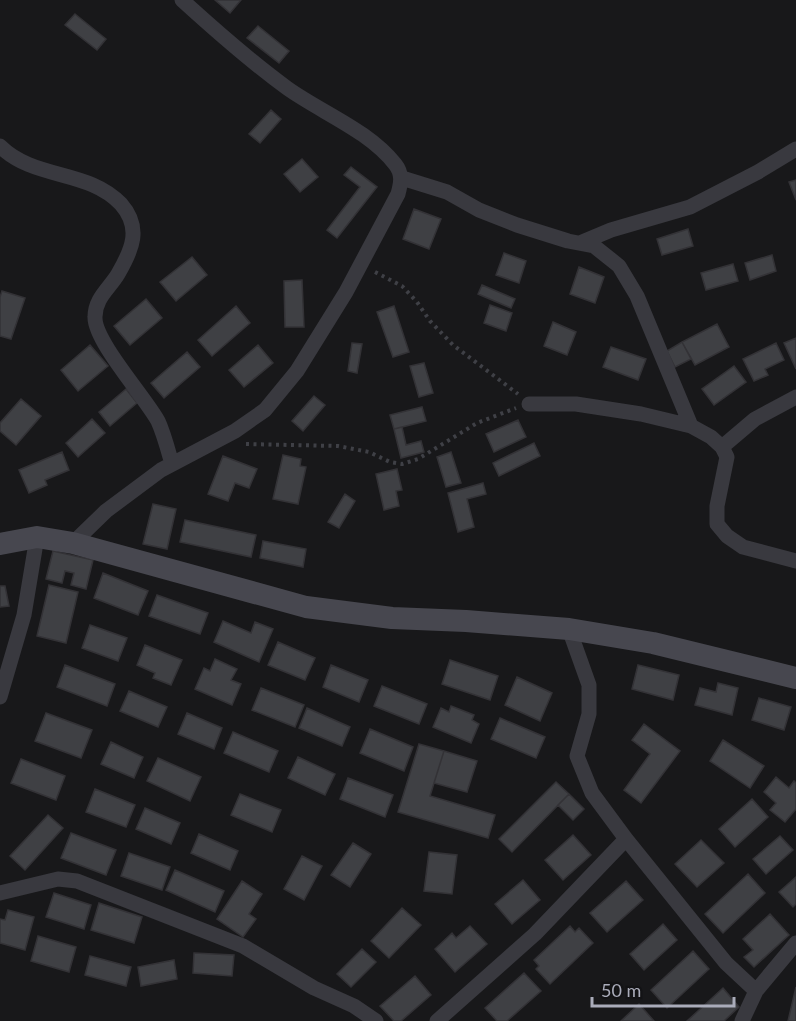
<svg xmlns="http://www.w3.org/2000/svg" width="796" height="1021" font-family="Lato,sans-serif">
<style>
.building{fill:#3f4044;stroke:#333236;stroke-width:1.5}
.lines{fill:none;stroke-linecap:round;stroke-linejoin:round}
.path{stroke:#3f4046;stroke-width:4;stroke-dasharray:3 4.5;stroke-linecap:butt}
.street{stroke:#39393f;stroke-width:15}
.secondary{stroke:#47474f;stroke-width:22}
</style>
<rect width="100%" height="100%" fill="#18181a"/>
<path class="building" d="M215 0H241L230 13Z
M75 14 106 39 97 50 65 25Z
M258 26 289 51 279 63 247 38Z
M271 110 281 119 260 143 249 134Z
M302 159 318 177 300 192 284 174Z
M351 167 377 187 337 238 327 230 360 187 344 175Z
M796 180V200L789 182Z
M414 209 441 219 429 249 403 239Z
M688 229 693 246 662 255 657 239Z
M504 253 526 261 519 283 496 275Z
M772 255 776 271 750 280 745 263Z
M192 257 207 275 176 301 160 282Z
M733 264 738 281 706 290 701 273Z
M579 267 604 277 595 303 570 294Z
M302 280 304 327H285L284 281Z
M482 285 515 299 511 308 478 294Z
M2 291 25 298 11 339 0 336V297Z
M146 299 162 318 130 345 114 326Z
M490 305 512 313 506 331 484 323Z
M236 306 250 323 212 356 198 340Z
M394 306 409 352 393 357 377 312Z
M553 322 576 332 567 355 544 346Z
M717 324 729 347 695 365 682 342Z
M796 338V369L784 343Z
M682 342 691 359 675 367 667 351Z
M352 343 362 344 357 373 348 371Z
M776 343 784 360 765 369 768 375 754 381 743 359Z
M90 345 108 366 78 391 61 370Z
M258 345 273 363 244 387 229 370Z
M611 347 646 359 638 380 603 367Z
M187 352 200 367 164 398 151 383Z
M424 363 433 393 419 397 410 366Z
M734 366 746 382 714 405 702 389Z
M126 389 137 403 110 426 99 412Z
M314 396 325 405 303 431 292 421Z
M21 399 41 416 16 445 0 431V423Z
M422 407 426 421 394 429 390 415Z
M92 419 105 433 78 457 66 443Z
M518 420 526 437 494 452 486 434Z
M402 427 406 445 421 441 424 452 401 458 394 429Z
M534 443 540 456 499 476 493 463Z
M62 452 69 470 45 480 47 485 29 493 19 470Z
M451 452 461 483 446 487 437 457Z
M283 455 301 459 300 466 306 467 298 504 273 499Z
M223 456 257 469 249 488 235 483 228 501 208 494Z
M397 469 402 490 396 491 399 506 384 510 376 474Z
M483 483 486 494 467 499 474 527 458 532 448 493Z
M345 494 355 501 339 528 328 522Z
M153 504 176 509 167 549 143 544Z
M185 520 256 535 251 557 180 542Z
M263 541 306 549 303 567 260 558Z
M53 551 93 560 86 589 71 585 74 573 65 571 62 583 46 579Z
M103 573 148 591 138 615 94 598Z
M49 585 78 592 66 643 37 636Z
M0 586H5L9 606 0 607Z
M157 595 208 613 200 634 149 616Z
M223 621 251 633 255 622 273 629 259 662 214 642Z
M90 625 127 638 118 661 82 648Z
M278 642 315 658 305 680 268 665Z
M145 645 182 660 171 685 153 678 155 673 137 665Z
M215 659 237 669 231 680 241 684 232 705 195 689 204 668 210 671Z
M450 660 498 676 490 700 442 684Z
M65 665 115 684 107 706 57 687Z
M331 665 368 680 359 702 323 687Z
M638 665 679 675 673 700 632 689Z
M517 677 552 693 540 721 505 705Z
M718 683 738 688 732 715 695 705 700 688 716 692Z
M382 686 427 704 419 724 374 706Z
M261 688 304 705 295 727 252 710Z
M129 691 167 707 158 727 120 711Z
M759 698 791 707 784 730 752 720Z
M451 706 474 715 472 720 479 724 471 743 433 727 441 708 449 712Z
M307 708 350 727 342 746 299 728Z
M46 713 92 730 81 758 35 741Z
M187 713 222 728 214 749 178 734Z
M500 718 545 737 536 758 491 739Z
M644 724 680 751 641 803 624 790 650 754 632 740Z
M370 729 413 747 404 771 360 753Z
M233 732 278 751 269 772 224 753Z
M723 740 764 766 750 788 710 761Z
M111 742 143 757 134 778 101 764Z
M419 744 444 751 430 796 495 815 488 838 398 812Z
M444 751 477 761 467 792 434 783Z
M298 757 335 774 325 795 288 778Z
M158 758 201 777 190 801 147 781Z
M21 759 65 776 56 800 11 783Z
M776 777 789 788 794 781 796 783V809L785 822 770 810 776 803 764 792Z
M348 778 393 795 385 817 340 799Z
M556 782 569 794 512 852 499 839Z
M95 789 135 805 126 827 86 812Z
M240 794 281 810 272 832 231 815Z
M569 794 584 809 573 820 558 805Z
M752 799 768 817 735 847 719 829Z
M145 808 180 823 171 844 136 829Z
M48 815 63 828 25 870 10 856Z
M71 833 116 850 106 875 61 858Z
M199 834 238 851 230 870 191 853Z
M573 835 591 855 563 880 545 860Z
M780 836 793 850 766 874 753 859Z
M701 840 724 863 697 887 675 864Z
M353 843 371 854 350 887 331 875Z
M429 852 457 855 452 894 424 891Z
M129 853 170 867 162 890 121 876Z
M302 856 322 866 304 900 284 889Z
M175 870 224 891 215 912 166 890Z
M748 874 765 893 723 933 705 914Z
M796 877V904L793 907 779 892Z
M523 880 540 900 512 924 495 904Z
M242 881 262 894 249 914 256 919 243 937 217 919Z
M626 881 643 900 607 932 590 913Z
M54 893 91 905 84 929 46 917Z
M99 903 142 917 134 943 91 930Z
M402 908 421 925 389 958 371 941Z
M8 910 34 917 25 950 0 943V919L5 920Z
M770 914 789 935 754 967 744 957 753 950 743 939Z
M663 924 677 940 644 970 630 954Z
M470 926 487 944 455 972 435 949 452 933 456 938Z
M570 926 575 932 579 928 593 943 550 984 536 969 539 966 534 960Z
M38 936 76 947 69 972 31 961Z
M362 949 376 962 351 987 337 974Z
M693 951 709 969 667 1008 651 990Z
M194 953 234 955 232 976 193 973Z
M90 956 131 967 126 986 85 975Z
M174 960 177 979 141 986 138 967Z
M524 973 541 991 507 1021H497L485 1008Z
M415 976 431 995 401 1021H394L380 1006Z
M796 987V1021H788Z
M723 988 739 1007 724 1021H687Z
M639 1004 654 1021H621Z"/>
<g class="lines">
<path class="path" d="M375 272 402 286 417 302 430 321 453 345 518 394
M246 444 338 446 369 452 390 462 402 464 418 459 477 423 516 408"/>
<path class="street" d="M0 146C34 180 88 169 121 204 142 228 132 250 118 274 109 289 95 298 95 317 94 341 145 397 158 421 164 434 168 450 172 464
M402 178 447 192 479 210 517 225 568 241 594 246 619 266 637 296 691 426
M580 243 611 230 690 207 758 172 796 149
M529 404H576L641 414 691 426 711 437 722 447 727 457 717 506V524L727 536 743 547 796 561
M722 447 755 419 796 397
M73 543 106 511 161 470 235 431 265 410 297 371 346 292 398 194C401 183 403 174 395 164 368 130 322 113 287 88 250 61 216 31 182 0
M569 629 589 685V714L577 756 592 793 626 839 726 963 756 991
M0 697 24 615 37 537
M0 893 58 879 77 881 243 946 314 988 354 1006 376 1021
M437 1021 535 934 626 839
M742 1021 756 991 796 943"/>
<path class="secondary" d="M0 544 37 537 73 543 306 607 392 618 466 621 569 629 653 643 796 678"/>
</g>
<path d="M592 997v9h142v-9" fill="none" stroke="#aaacba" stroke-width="3"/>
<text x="601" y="997" font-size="18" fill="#aaacba" stroke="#131315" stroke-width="4.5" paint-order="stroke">50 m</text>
</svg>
